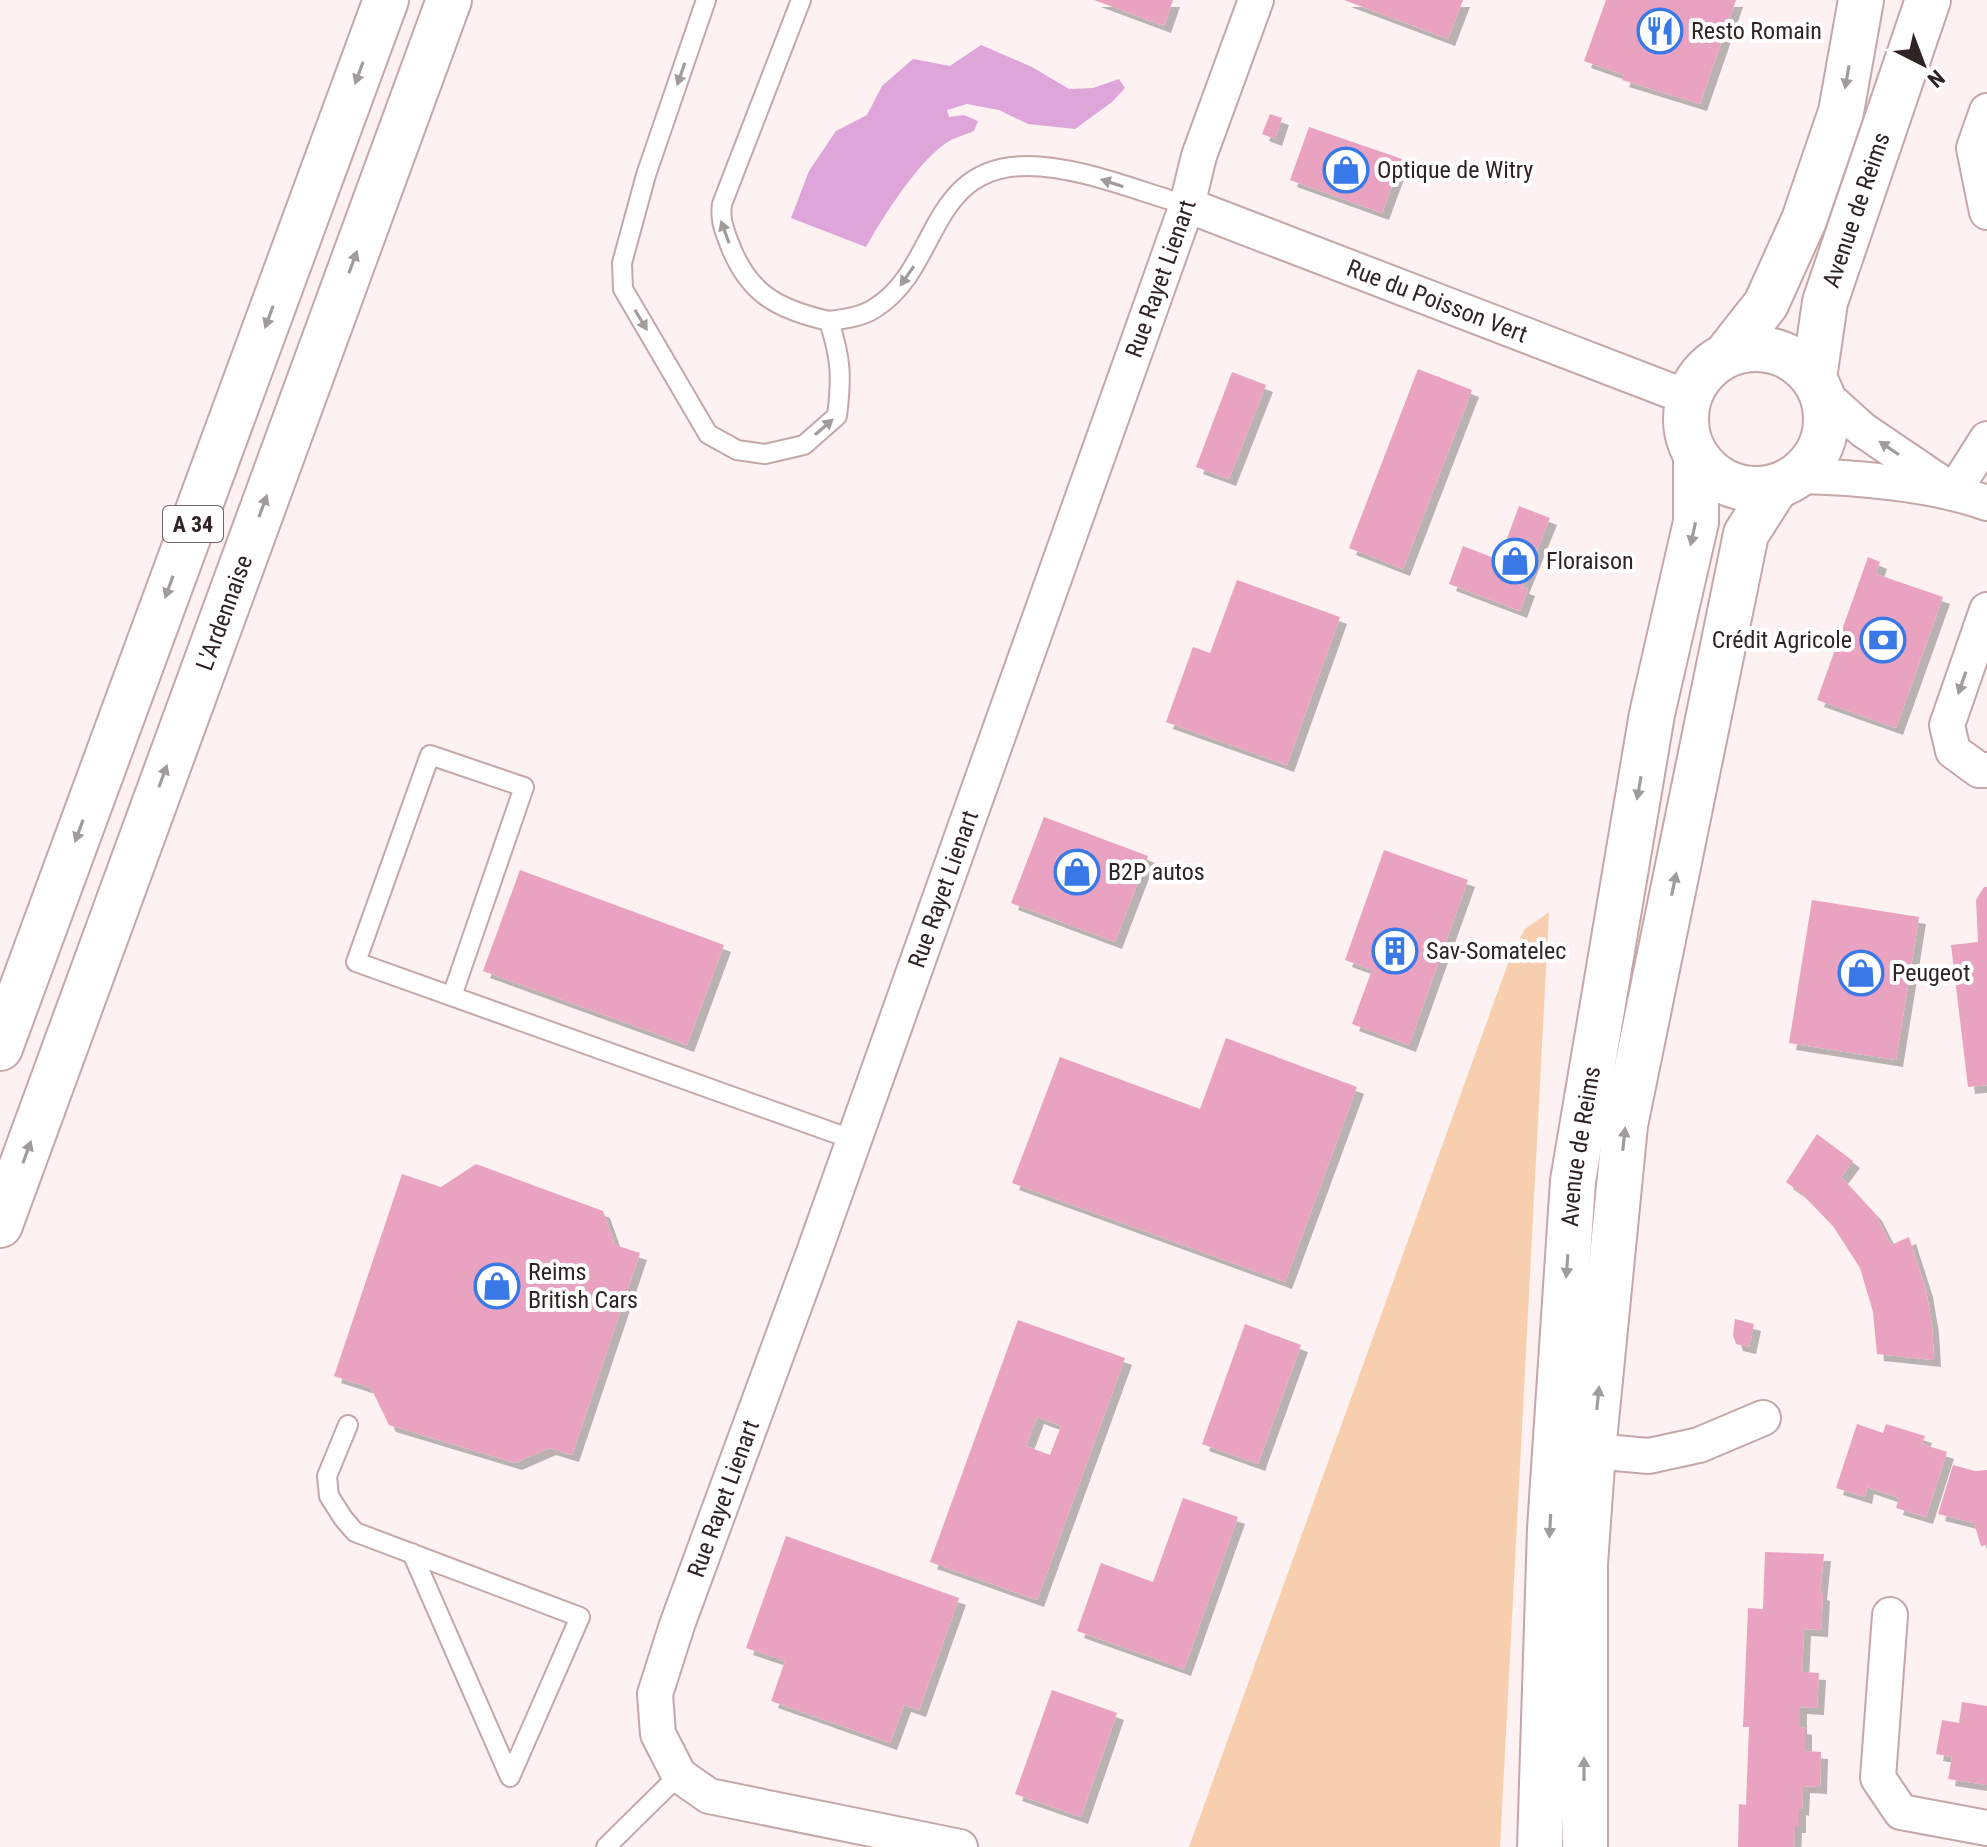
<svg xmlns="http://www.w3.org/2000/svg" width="1987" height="1847" font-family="'Roboto Condensed',sans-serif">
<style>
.green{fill:#f8cfae}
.water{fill:#dda5d9}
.building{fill:#eaa2c1;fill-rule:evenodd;filter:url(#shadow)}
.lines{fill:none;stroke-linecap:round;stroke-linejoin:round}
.service-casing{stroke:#c5a7a8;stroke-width:22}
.minor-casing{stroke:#c5a7a8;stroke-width:38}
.secondary-casing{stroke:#c5a7a8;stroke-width:48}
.motorway-casing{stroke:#c5a7a8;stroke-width:48}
.service{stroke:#fff;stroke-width:18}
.minor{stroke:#fff;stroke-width:34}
.secondary{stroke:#fff;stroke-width:44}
.motorway{stroke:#fff;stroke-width:44}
.oneway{fill:#a19c9c}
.labels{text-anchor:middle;stroke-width:8;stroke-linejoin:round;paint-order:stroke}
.shield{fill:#fff;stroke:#6d6566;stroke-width:2}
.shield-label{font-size:22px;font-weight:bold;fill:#2f2324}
.poi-label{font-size:24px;fill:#2f2324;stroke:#fff;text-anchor:start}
.street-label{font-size:24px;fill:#2f2324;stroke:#fff}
</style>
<defs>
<filter id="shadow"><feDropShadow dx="7" dy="7" stdDeviation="0" flood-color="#0004"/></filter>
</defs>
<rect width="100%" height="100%" fill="#fef1f1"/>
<path class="green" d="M1549 912 1500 1847H1189L1511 955 1525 929Z"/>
<path class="water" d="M981 45 1032 67 1069 89 1093 88 1119 79 1125 88 1112 102 1075 129 1028 124 999 110 967 104 947 110 949 117 964 115 978 121 974 131C967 134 958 137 951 140 921 156 883 217 866 247L791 218 809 171 836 131 867 115 882 86 913 59 950 66Z"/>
<path class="building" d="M1094 0H1173L1164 26Z
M1344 0H1463L1448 39Z
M1606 0H1736L1700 104 1622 80 1624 75 1584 61Z
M1270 114 1282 118 1275 139 1262 134Z
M1309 127 1402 159 1382 213 1290 180Z
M1418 369 1472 390 1403 569 1349 548Z
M1232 372 1266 385 1229 479 1196 467Z
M1519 506 1550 518 1522 587 1528 589 1520 611 1449 584 1463 546 1499 560Z
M1868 557 1880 562 1876 574 1943 597 1896 728 1817 700Z
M1237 580 1340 617 1287 765 1166 722 1193 647 1210 653Z
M1044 817 1148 856 1115 942 1011 903Z
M1384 850 1468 880 1409 1045 1352 1024 1372 970 1345 960Z
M520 870 724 945 687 1045 483 971Z
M1984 887H1987V1085L1968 1087 1951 945 1978 942 1976 900Z
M1812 900 1919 917 1896 1060 1789 1043Z
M1226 1038 1357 1087 1285 1282 1012 1183 1060 1057 1200 1109Z
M1817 1134 1853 1161 1841 1177 1875 1214 1891 1245 1909 1237 1926 1290 1932 1326 1934 1360 1877 1354 1873 1312 1860 1268 1833 1226 1801 1193 1786 1182Z
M476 1164 603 1211 615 1245 640 1253 572 1455 549 1448 515 1463 389 1425 371 1388 334 1376 402 1174 441 1187Z
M1735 1319 1754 1324 1749 1347 1736 1344 1733 1335Z
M1018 1320 1125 1358 1037 1600 930 1562ZM1037 1417 1061 1426 1050 1455 1026 1446Z
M1245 1324 1301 1345 1258 1464 1202 1444Z
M1857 1424 1883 1433 1886 1424 1925 1436 1922 1444 1947 1452 1926 1517 1896 1508 1899 1498 1867 1487 1865 1497 1836 1488Z
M1953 1465 1975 1471 1987 1470V1545L1981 1546 1974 1523 1938 1514Z
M1183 1498 1238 1517 1184 1669 1077 1631 1101 1563 1153 1582Z
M786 1536 959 1598 919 1710 904 1705 890 1743 771 1701 785 1661 746 1648Z
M1765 1552 1824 1554 1820 1593 1823 1594 1821 1630 1804 1629 1802 1672 1819 1673 1817 1708 1800 1707V1727L1805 1728V1751L1821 1752 1820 1787 1803 1786 1802 1809 1799 1808V1826H1795L1794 1847H1738L1739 1804 1746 1805 1749 1727H1743L1748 1608 1763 1609Z
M1052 1690 1117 1713 1081 1817 1015 1794Z
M1962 1702 1987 1706V1785L1948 1779 1952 1757 1936 1754 1942 1720 1959 1723Z"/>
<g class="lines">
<g class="service-casing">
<path id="service" d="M706 0 646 175 622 263 623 289 708 434 737 450 765 454 804 445 837 416C842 376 841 359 829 321 776 309 747 293 728 240 723 227 720 218 722 204L801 0
M829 321C844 319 862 317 875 308 940 268 927 166 1027 166 1079 166 1137 191 1187 205
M452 996 524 787 430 755 356 962 854 1140
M348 1425 327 1476 329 1496 343 1518 355 1532 580 1617 510 1777 412 1553
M606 1847 679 1775"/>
</g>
<g class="minor-casing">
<g id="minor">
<path d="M1987 111 1974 148 1987 212"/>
<path id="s1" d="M1187 205 1689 398"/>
<path d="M1822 393 1863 430 1950 489"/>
<path d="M1798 476C1855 477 1934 484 1987 503"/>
<path d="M1954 491 1987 439"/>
<path d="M1987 610 1947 725 1953 751 1979 770H1987"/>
<path d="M1570 1449 1649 1456 1699 1445 1763 1418"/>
<path d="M1890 1615 1878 1778 1901 1812 1987 1828"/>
<path id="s2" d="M960 1847 709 1796 679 1775 658 1734 655 1694 677 1625 813 1255 1187 205 1199 156 1256 0"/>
</g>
</g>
<g class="secondary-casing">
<g id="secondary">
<circle cx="1756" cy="419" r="70"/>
<path d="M1726 355 1766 304 1804 220 1841 112 1861 0"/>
<path id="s3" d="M1814 378 1825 302 1928 0"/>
<path id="s4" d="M1540 1847 1550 1529 1573 1181 1652 714 1696 522V456"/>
<path d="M1585 1847V1564L1593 1451 1625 1125 1746 534 1776 487"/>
</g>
</g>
<g class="motorway-casing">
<g id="motorway">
<path d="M0 1048 386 0"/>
<path id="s5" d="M0 1225 449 0"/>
</g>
</g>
<use href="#service" class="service"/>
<use href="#minor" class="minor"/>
<use href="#secondary" class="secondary"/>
<use href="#motorway" class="motorway"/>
</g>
<defs><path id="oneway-solid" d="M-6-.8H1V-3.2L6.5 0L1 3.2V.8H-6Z" transform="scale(2)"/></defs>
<g class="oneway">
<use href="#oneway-solid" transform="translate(359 73) rotate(110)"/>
<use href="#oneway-solid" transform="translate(681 74) rotate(109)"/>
<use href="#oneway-solid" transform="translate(1847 77) rotate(100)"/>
<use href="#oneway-solid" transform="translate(1112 183) rotate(-162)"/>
<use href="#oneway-solid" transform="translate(725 232) rotate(-110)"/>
<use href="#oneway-solid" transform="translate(353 262) rotate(-70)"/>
<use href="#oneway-solid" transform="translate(907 276) rotate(125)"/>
<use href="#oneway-solid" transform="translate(269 317) rotate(110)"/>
<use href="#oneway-solid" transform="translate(641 320) rotate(59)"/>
<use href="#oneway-solid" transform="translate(824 427) rotate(-41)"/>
<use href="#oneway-solid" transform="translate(1889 448) rotate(-146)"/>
<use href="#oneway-solid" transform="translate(263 506) rotate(-70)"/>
<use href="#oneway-solid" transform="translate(1693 534) rotate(102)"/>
<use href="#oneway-solid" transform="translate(169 587) rotate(110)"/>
<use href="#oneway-solid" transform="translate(1962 683) rotate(109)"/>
<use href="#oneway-solid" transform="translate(163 776) rotate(-70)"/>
<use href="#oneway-solid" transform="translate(1639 788) rotate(100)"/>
<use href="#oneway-solid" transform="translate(79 831) rotate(110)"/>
<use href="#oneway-solid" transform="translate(1674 884) rotate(-78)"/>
<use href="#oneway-solid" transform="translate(1624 1139) rotate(-84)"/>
<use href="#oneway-solid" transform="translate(27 1152) rotate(-70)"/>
<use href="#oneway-solid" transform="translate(1567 1266) rotate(94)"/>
<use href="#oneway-solid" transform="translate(1598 1398) rotate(-84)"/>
<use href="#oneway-solid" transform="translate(1550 1526) rotate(93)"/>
<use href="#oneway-solid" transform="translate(1584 1769) rotate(-90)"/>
</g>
<defs>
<g id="restaurant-ring" transform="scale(2.3)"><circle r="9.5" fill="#fff" stroke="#3978e7" stroke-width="1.5"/><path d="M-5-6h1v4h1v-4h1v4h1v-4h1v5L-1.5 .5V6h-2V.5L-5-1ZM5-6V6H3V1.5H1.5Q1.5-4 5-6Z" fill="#3978e7"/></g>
<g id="shop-ring" transform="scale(2.3)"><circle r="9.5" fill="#fff" stroke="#3978e7" stroke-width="1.5"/><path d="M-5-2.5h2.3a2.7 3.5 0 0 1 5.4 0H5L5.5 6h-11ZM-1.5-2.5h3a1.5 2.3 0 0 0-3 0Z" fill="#3978e7"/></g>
<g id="bank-ring" transform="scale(2.3)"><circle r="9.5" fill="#fff" stroke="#3978e7" stroke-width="1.5"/><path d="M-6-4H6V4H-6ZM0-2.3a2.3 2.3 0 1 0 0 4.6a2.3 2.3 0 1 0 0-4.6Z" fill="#3978e7"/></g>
<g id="building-ring" transform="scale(2.3)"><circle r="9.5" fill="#fff" stroke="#3978e7" stroke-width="1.5"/><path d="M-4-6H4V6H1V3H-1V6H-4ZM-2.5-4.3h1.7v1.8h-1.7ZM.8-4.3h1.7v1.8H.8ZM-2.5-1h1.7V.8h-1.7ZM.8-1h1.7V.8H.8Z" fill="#3978e7"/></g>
</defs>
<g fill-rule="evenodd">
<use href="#restaurant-ring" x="1660" y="31"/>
<use href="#shop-ring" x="1346" y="170"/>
<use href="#shop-ring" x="1515" y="561"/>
<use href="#bank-ring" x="1883" y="640"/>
<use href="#shop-ring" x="1077" y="872"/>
<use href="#building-ring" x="1395" y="951"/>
<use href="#shop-ring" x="1861" y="973"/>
<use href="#shop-ring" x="497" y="1286"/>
</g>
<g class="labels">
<rect class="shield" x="163" y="506" width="60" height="36" rx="6"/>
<g class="shield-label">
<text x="193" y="532">A 34</text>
</g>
<g class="poi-label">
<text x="1691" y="39">Resto Romain</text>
<text x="1377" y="178">Optique de Witry</text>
<text x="1546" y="569">Floraison</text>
<text x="1852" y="648" text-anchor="end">Crédit Agricole</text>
<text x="1108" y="880">B2P autos</text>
<text x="1426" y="959">Sav-Somatelec</text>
<text x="1892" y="981">Peugeot</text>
<text x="528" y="1280">Reims<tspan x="528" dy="28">British Cars</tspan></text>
</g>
<g class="street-label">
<text dy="8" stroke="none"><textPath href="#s3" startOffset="174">Avenue de Reims</textPath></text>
<text dy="8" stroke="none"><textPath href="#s2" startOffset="1882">Rue Rayet Lienart</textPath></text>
<text dy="8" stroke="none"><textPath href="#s1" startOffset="268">Rue du Poisson Vert</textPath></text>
<text dy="8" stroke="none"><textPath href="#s5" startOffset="652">L'Ardennaise</textPath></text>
<text dy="8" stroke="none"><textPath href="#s2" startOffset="1234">Rue Rayet Lienart</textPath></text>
<text dy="8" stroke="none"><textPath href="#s4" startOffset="702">Avenue de Reims</textPath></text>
<text dy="8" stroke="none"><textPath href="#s2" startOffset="586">Rue Rayet Lienart</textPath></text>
</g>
</g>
<g transform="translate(1923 64) rotate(138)" stroke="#ffffff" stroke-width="6" paint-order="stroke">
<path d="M0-6L14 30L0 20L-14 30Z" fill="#2f2324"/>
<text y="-12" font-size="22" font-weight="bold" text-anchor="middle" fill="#2f2324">N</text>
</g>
</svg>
